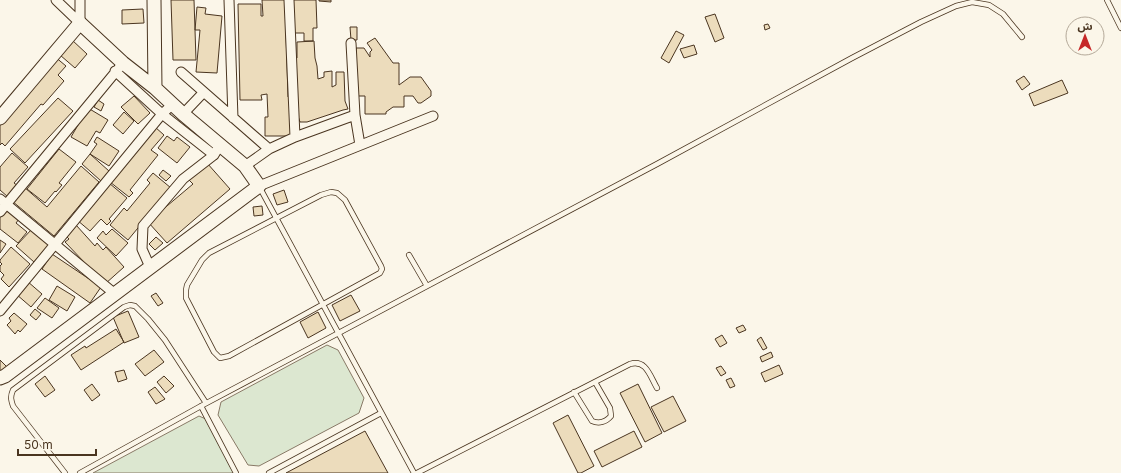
<svg xmlns="http://www.w3.org/2000/svg" width="1121" height="473" font-family="Inter,'Noto Sans Arabic',sans-serif">
<style>
.green{fill:#dce7d0;stroke:#887966}
.building{fill:#ecdcbc;stroke:#4a3520}
.lines{fill:none;stroke-linecap:round;stroke-linejoin:round}
.lane-casing{stroke:#4a3520;stroke-width:6}
.street-casing{stroke:#4a3520;stroke-width:11}
.secondary-casing{stroke:#4a3520;stroke-width:15}
.lane{stroke:#fbf6e9;stroke-width:4.5}
.street{stroke:#fbf6e9;stroke-width:9}
.secondary{stroke:#fbf6e9;stroke-width:13}
</style>
<rect width="100%" height="100%" fill="#fbf6e9"/>
<path class="green" d="M327 345 338 350 364 398 359 413 259 466 248 465 218 415 221 402Z
M199 416 208 420 234 467 233 473H93Z"/>
<path class="building" d="M171 0H194L196 60H173Z
M262 0H285L288 97H291L292 136H265V117H268L267 94 261 95 262 100H240L238 4H261V16H263Z
M293 0H316L317 28H313V41H304V33H294Z
M319 0H331V2L319 1Z
M197 7 206 8 205 14 222 16 217 73 196 72 200 30H195Z
M143 9 144 23 122 24V10Z
M715 14 724 38 715 42 705 17Z
M768 24 770 28 765 30 764 25Z
M350 27H357V40H351Z
M676 31 684 35 669 63 661 58Z
M375 38 393 63H399V85L410 77H421L431 91V96L421 103H418L413 96H404V107H393L386 112V114H365V96H356V48H364L370 57V52L372 50 367 43Z
M72 40 87 54 75 68 60 55Z
M314 41 315 58 317 66 318 79 324 77V72L332 71V87L336 85V72H344L345 101 348 109 343 110 307 122H300L298 116 294 59 297 58V42Z
M694 45 697 54 684 58 680 49Z
M54 56 66 66 58 75 64 81 43 105 41 104 5 146 2 143 0 145V120Z
M1024 76 1030 84 1022 90 1016 81Z
M1062 80 1068 93 1034 106 1029 94Z
M134 96 150 113 138 124 121 107Z
M58 98 73 111 25 163 10 149Z
M98 100 104 104 101 111 94 107Z
M88 108 108 120 100 133 96 131 87 146 71 137Z
M124 112 134 121 123 134 113 125Z
M155 127 164 135 151 150 158 155 130 190 133 193 129 197 110 182Z
M167 136 174 141 177 137 190 147 177 163 158 148Z
M97 137 119 151 109 166 90 154 97 144 94 142Z
M59 149 76 162 59 183 62 185 56 192 55 191 45 203 27 189Z
M12 153 28 167 14 183 18 186 8 197 0 190V167Z
M90 154 109 171 101 181 82 164Z
M207 163 230 189 167 243 148 222 193 184 188 179Z
M81 166 99 182 54 236 12 201 24 187 47 207Z
M163 170 171 176 166 181 159 175Z
M153 173 171 188 128 240 110 225 124 208 127 211 150 183 147 180Z
M109 183 127 198 109 219 111 221 107 225 101 219 90 231 77 220Z
M284 190 288 202 277 205 273 194Z
M262 206 263 215 254 216 253 207Z
M5 209 19 219 16 223 27 232 18 243 0 229V216Z
M76 225 95 246 97 243 103 250 106 247 124 267 105 284 65 242 69 239 65 235Z
M32 229 49 245 34 262 16 246Z
M112 229 128 243 116 256 97 238 103 231 106 235Z
M156 237 163 243 155 250 149 244Z
M0 240 6 244 0 253Z
M11 247 30 264 9 287 1 279 4 275 0 271V266L2 264 0 262V260Z
M52 254 101 287 90 303 42 269Z
M27 281 42 294 31 307 16 294Z
M57 286 75 297 67 311 49 300Z
M156 293 163 303 158 306 151 296Z
M351 295 360 311 340 321 332 305Z
M45 298 59 308 52 318 37 308Z
M35 309 41 314 36 320 30 315Z
M128 311 139 337 124 343 113 317Z
M318 312 326 328 308 338 300 322Z
M14 313 27 324 20 332 18 330 15 334 7 325 11 321 9 318Z
M743 325 746 330 739 333 736 328Z
M116 329 124 342 81 370 71 355 85 346 86 348Z
M722 335 727 343 720 347 715 339Z
M761 337 767 348 763 350 757 340Z
M154 350 164 362 145 376 135 364Z
M771 352 773 357 762 362 760 357Z
M0 360 7 367 0 372Z
M779 365 783 374 765 382 761 373Z
M721 366 726 373 721 376 716 368Z
M124 370 127 379 118 382 115 372Z
M45 376 55 390 45 397 35 384Z
M164 376 174 386 166 393 157 382Z
M731 378 735 386 730 388 726 380Z
M92 384 100 395 92 401 84 390Z
M638 384 662 433 645 442 620 393Z
M155 387 165 399 156 404 148 392Z
M673 396 686 421 664 432 651 407Z
M568 415 594 466 581 473H578L553 423Z
M365 431 388 473H286Z
M634 431 642 447 602 467 594 451Z"/>
<g class="lines">
<g class="lane-casing">
<path id="lane" d="M1107 0 1121 28
M260 188 414 473
M331 192 337 193 345 200 381 266 382 269 380 273 229 356 220 358 214 352 186 298V290L187 285 202 260 209 253 321 195Z
M409 255 427 286
M574 392 592 421C599 424 606 422 611 416L610 408 595 382
M201 406 236 473
M65 473 13 406C11 400 10 397 13 390L124 307 130 305 135 306 148 319 165 340 206 403
M80 473 201 406 657 164 852 58 921 22 956 6 972 2 989 5 1003 14 1022 37
M269 473 381 413
M417 473 630 364C646 359 650 376 657 388"/>
</g>
<g class="street-casing">
<path id="street" d="M56 0 80 23
M80 0V23
M229 0 233 118
M289 0 295 137
M351 43 355 115 360 145
M115 71 162 114 214 155
M181 72 269 149
M183 114 203 93
M245 166 269 149 295 137 355 115
M259 186 433 116
M0 199 115 294
M0 212 123 63
M150 267 142 249 143 226 183 179 214 155 220 145
M0 311 162 114 173 104"/>
</g>
<g class="secondary-casing">
<path id="secondary" d="M154 0 155 88
M0 118 80 23 123 63 155 88 183 114 245 166 259 186 5 376 0 378"/>
</g>
<use href="#lane" class="lane"/>
<use href="#street" class="street"/>
<use href="#secondary" class="secondary"/>
</g>
<g transform="translate(1085 36)"><circle r="19" fill="#fbf6e9" stroke="#b4a999"/>
<path d="M0-3L7 15L0 10L-7 15Z" fill="#c62828"/>
<text y="-6" font-size="11" font-weight="bold" text-anchor="middle" fill="#4a3520">ش</text>
</g>
<path d="M18 449v6h78v-6" fill="none" stroke="#4a3520" stroke-width="2"/>
<text x="24" y="449" font-size="12" fill="#4a3520" stroke="#fbf6e9" stroke-width="3" paint-order="stroke">50 m</text>
</svg>
